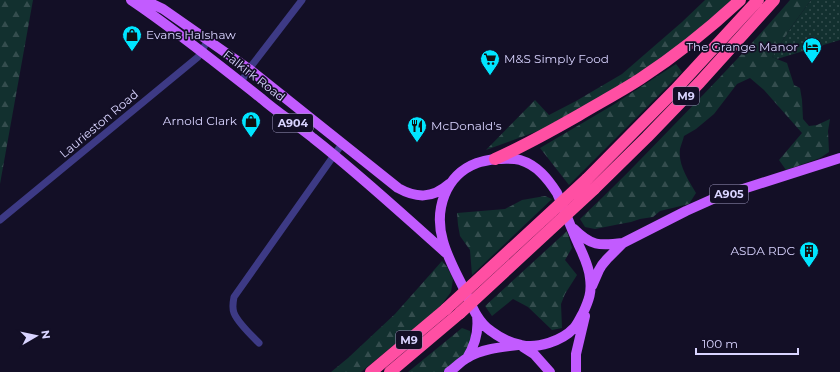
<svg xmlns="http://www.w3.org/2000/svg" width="840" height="372" font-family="Montserrat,sans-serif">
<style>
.grass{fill:url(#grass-dots)}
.forest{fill:url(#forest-firs)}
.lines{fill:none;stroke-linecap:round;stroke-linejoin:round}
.minor{stroke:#3d3a85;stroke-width:7}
.primary{stroke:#c25bff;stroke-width:10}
.motorway{stroke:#ff4fa3;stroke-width:12}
.motorway-bridge{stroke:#ff4fa3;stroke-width:12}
.labels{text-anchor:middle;stroke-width:3.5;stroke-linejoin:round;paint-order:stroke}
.shield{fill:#130f26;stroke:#9e99be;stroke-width:1}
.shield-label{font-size:11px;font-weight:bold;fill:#d9d4ff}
.poi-label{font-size:12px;fill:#d9d4ff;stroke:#130f26;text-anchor:start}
.street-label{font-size:12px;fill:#d9d4ff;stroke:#130f26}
</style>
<defs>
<pattern id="grass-dots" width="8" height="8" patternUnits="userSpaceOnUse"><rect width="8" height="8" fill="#12302f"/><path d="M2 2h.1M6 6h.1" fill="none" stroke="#344d4e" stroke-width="1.8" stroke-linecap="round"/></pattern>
<pattern id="forest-firs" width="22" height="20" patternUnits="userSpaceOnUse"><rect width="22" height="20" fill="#12302f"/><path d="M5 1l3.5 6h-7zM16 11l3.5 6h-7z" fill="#344d4e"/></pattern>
</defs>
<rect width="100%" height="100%" fill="#130f26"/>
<path class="grass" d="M811 0H840V40L777 59 772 57 792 26Z"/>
<path class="forest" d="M0 0H33L0 184Z
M705 0H731L689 38 637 77 554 125 486 150 535 100 549 115 576 101 622 74 682 22Z
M790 0H811L792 26 772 57 787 63 794 85 800 88 802 100 803 119 809 126 817 125 830 119 828 131 829 152 820 158 786 170 779 160 802 133 764 90 750 78 737 84 714 114 696 129 684 136C683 140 681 145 680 149 678 165 688 179 696 193L689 204 660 211 653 217 640 219 631 222 620 224 595 229 585 227 580 219C612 189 642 158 672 127 713 85 752 44 790 0Z
M676 64 682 72 569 185 540 148 613 105Z
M545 196 552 199 472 275 470 250 460 236 458 225 457 213 505 209 522 200Z
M567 231 572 248 565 260 577 275 565 294 561 304 562 328 552 330 528 307 513 299 492 316 485 306Z
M442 261 447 267 453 279 451 292 439 308 361 372H331L348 358 395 314Z
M462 328 470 331 472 342 466 354 443 372H408Z"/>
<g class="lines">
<path class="minor" d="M241 82 249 69 302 0
M0 220 198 57 208 40
M259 343C251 335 238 323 234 313 232 308 233 302 234 297L342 144"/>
<path class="primary" d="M131 0C177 31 219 65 262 99 278 113 296 124 313 138 359 174 402 214 446 253
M144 0 163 9 249 69 398 188C416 198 432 199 449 184
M495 159C503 159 512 158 520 160 537 165 548 179 557 193 564 209 570 225 577 241 582 253 589 265 590 278 592 292 589 300 583 313 580 318 578 323 574 328 562 341 537 349 521 345 510 343 499 337 491 331 476 321 470 301 462 285 455 271 447 256 443 241 434 210 445 175 477 163 483 161 489 160 495 159Z
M574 229C591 246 599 246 623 243
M592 286 599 270 602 265 607 259 623 243 686 211 715 198 840 158
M523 347 534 354 550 372
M467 358C475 345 479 332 477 316
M449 372C455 368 460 362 467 358 481 349 501 347 518 345
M576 372V354L585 316"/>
<path class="motorway" d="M495 159C524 146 551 131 579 115 599 103 620 92 640 79 675 56 709 29 740 0
M587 179 675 90 758 0
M594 189 647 137 700 82 774 0
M371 372 446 309
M390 372 460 313"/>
<path class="motorway-bridge" d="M446 309 587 179
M460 313 594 189"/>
</g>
<defs>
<g id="shop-pin" transform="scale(1)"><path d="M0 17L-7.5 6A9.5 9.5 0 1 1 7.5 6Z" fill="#00e5ff" stroke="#130f26"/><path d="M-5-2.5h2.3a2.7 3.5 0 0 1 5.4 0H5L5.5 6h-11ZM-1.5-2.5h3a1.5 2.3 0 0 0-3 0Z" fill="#111"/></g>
<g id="hotel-pin" transform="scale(1)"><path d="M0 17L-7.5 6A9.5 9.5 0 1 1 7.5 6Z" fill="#00e5ff" stroke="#130f26"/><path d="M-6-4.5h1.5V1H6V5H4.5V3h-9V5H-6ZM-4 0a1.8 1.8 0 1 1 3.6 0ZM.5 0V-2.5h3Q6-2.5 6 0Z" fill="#111"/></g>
<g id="supermarket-pin" transform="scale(1)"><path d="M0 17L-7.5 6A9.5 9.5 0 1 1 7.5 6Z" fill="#00e5ff" stroke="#130f26"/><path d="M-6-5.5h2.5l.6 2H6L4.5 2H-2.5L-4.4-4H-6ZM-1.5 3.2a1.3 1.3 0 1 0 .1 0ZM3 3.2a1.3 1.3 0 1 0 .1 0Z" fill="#111"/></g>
<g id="restaurant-pin" transform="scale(1)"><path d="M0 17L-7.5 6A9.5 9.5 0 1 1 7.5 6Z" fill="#00e5ff" stroke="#130f26"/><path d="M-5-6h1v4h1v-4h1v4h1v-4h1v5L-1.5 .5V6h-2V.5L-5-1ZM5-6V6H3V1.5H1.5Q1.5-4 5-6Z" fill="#111"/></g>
<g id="building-pin" transform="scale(1)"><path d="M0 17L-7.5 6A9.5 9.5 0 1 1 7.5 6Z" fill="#00e5ff" stroke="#130f26"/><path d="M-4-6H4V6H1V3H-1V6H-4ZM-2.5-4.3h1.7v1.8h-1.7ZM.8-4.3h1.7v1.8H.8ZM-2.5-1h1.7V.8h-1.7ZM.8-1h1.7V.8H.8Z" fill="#111"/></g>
</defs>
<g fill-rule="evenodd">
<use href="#shop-pin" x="132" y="35"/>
<use href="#hotel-pin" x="812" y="47"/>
<use href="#supermarket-pin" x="490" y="59"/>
<use href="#shop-pin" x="251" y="121"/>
<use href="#restaurant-pin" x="417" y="126"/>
<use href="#building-pin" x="809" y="251"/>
</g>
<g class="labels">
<g class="shield">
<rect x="673" y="87" width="26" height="18" rx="3"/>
<rect x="273" y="114" width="40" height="18" rx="3"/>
<rect x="710" y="185" width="38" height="18" rx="3"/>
<rect x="396" y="331" width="26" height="18" rx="3"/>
</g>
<g class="shield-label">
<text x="686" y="100">M9</text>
<text x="293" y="127">A904</text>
<text x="729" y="198">A905</text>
<text x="409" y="344">M9</text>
</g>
<g class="poi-label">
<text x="146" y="39">Evans Halshaw</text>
<text x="798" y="51" text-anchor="end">The Grange Manor</text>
<text x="504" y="63">M&amp;S Simply Food</text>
<text x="237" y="125" text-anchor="end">Arnold Clark</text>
<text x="431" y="130">McDonald's</text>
<text x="795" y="255" text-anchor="end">ASDA RDC</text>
</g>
<g class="street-label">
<text transform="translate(254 76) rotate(38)" y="4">Falkirk Road</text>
<text transform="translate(99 124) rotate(-40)" y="4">Laurieston Road</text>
</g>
</g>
<g transform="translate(36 336) rotate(81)" stroke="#130f26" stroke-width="3" paint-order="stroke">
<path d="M0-3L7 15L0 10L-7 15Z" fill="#d9d4ff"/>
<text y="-6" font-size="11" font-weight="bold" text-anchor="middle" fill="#d9d4ff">N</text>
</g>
<path d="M696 348v6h102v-6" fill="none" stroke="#d9d4ff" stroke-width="2"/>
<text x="702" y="348" font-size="12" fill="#d9d4ff" stroke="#130f26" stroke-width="3" paint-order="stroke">100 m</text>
</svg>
